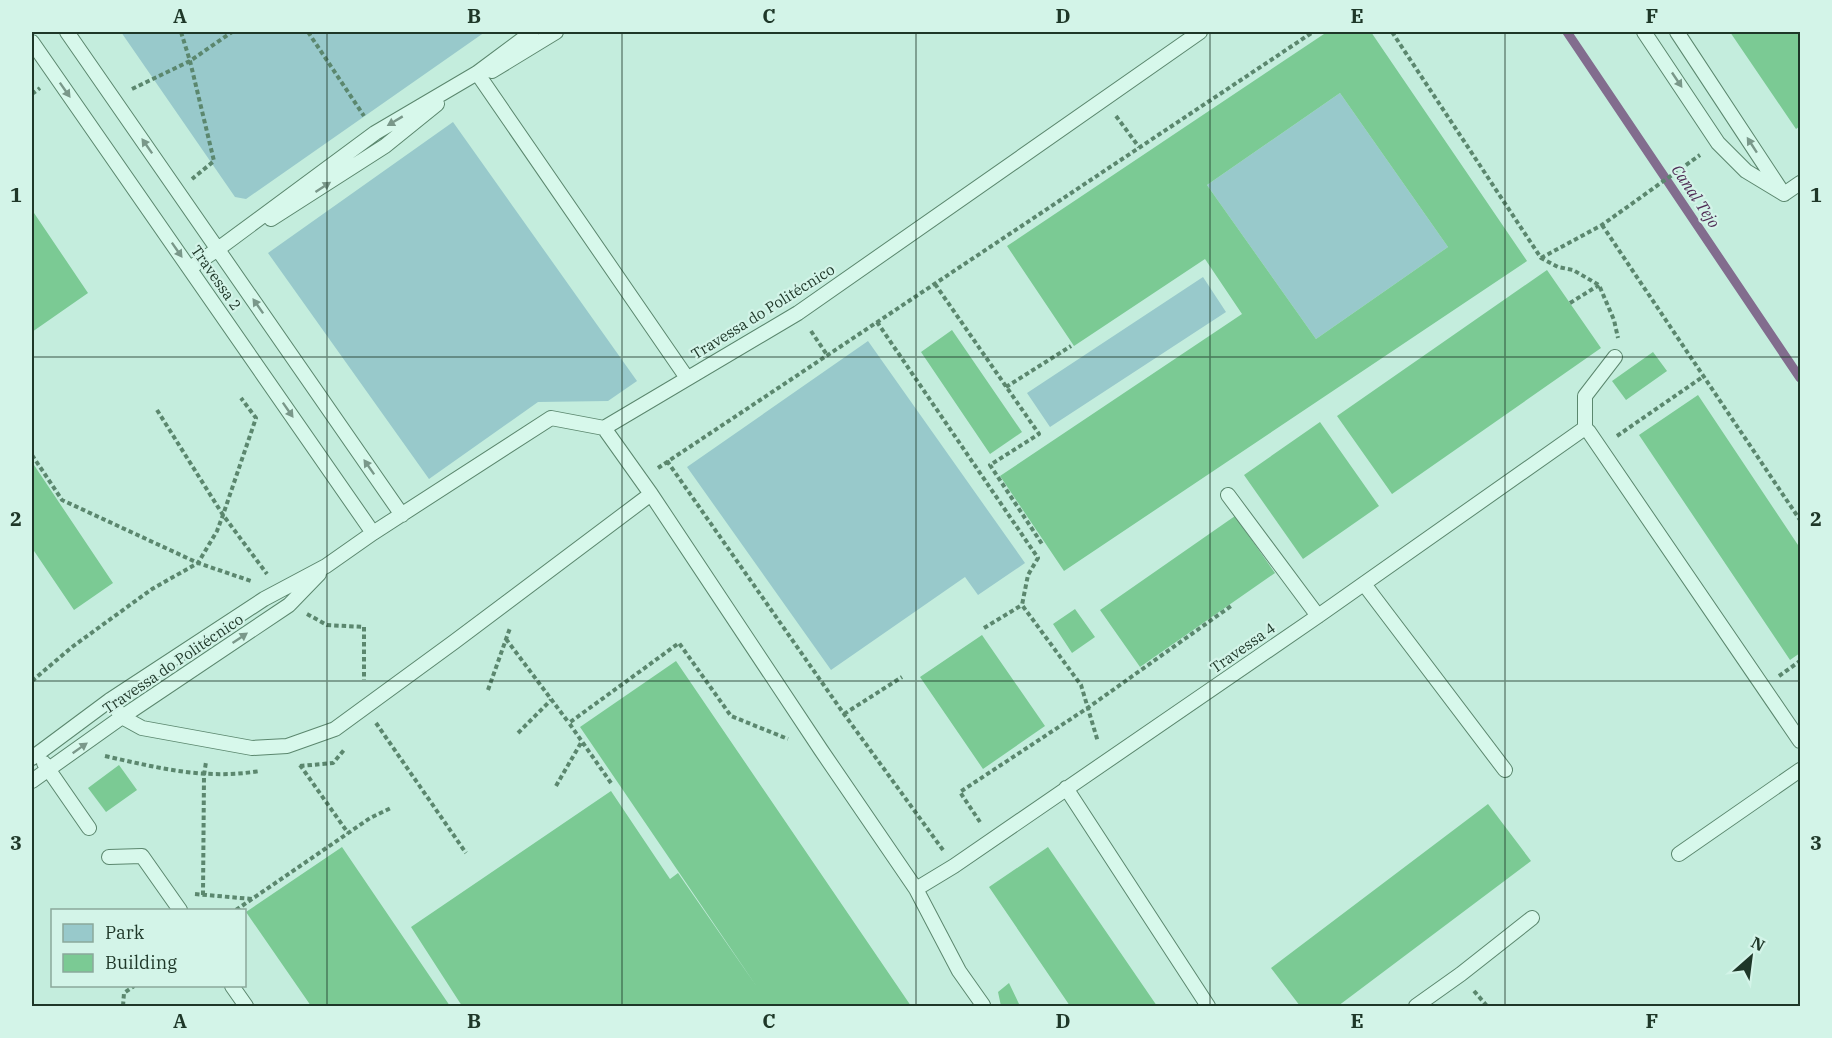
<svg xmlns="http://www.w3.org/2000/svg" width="1832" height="1038" font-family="'IBM Plex Serif',serif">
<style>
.green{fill:#98c9cb}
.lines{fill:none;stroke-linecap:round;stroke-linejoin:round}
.stream{stroke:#826d8e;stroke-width:9}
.building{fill:#7bca94;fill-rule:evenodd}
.service-casing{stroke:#5b876e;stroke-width:16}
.path{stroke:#5b876e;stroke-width:4;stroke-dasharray:4.5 3;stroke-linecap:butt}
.service{stroke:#d7f8eb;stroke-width:14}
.oneway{fill:#7a988a}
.grid{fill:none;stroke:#1e3728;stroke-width:1.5;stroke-opacity:0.55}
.labels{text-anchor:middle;stroke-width:4.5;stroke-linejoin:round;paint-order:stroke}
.street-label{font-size:15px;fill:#1e3728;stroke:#d3f4e8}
.water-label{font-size:16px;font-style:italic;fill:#502e56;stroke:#d3f4e8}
.neatline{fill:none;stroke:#1e3728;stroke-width:2}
.grid-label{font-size:20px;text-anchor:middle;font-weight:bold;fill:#1e3728}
</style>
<rect width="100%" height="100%" fill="#c4eddd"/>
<path class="green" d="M121 32H485L246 199 235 197Z
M1340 93 1448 247 1316 339 1207 185Z
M453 122 637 381 608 401 538 402 429 479 268 253Z
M1203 277 1226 312 1050 427 1027 393Z
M868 341 1025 563 978 595 965 577 831 670 687 467Z"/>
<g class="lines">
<path class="stream" d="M1567 32 1800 378"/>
</g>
<path class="building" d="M1327 32H1371L1527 261 1064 571 1000 476 1242 314 1205 259 1074 346 1007 246ZM1340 93 1448 247 1316 339 1207 185Z
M1730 32H1800V126L1796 129Z
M32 210 88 293 32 332Z
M1547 270 1601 348 1392 494 1337 416Z
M952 330 1022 432 990 454 921 352Z
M1653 352 1667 371 1626 400 1612 381Z
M1698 395 1800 548V653L1790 660 1639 435Z
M1320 422 1379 506 1303 559 1244 475Z
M32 462 113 583 74 610 32 548Z
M1235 516 1275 573 1140 667 1100 610Z
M1075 609 1095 637 1072 653 1053 624Z
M982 635 1045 726 983 769 920 677Z
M676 661 911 1006H462L411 927 611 791 670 879 678 873 757 987 580 727Z
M119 765 137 790 106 812 88 788Z
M1488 804 1531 861 1338 1006H1300L1271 968Z
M342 847 450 1006H311L246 912Z
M1048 847 1157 1006H1070L989 887Z
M1009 983 1020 1006H1001L998 992Z"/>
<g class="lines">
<g class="service-casing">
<path id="service" d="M67 32 402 515
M1644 32 1718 143 1746 171 1784 194
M1677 32 1781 190
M32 42 373 533
M492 71 556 32
M477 73 687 378
M1784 194 1800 183
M271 219 385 146 437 104
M190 268 218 249 375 133 477 73 532 32
M1615 357 1585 396V428L1589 432 1800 741
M604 428 651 494 821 750 916 889 959 971 983 1005
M1228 495 1318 616
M1364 584 1505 770
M110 700 122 717 142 728 252 748 287 746 335 729 454 642 651 494
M32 758 110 700 264 599 326 566 373 533 551 418 604 428 798 313 1200 32
M44 763 89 828
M32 781 122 717 289 605 319 574
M1066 788 1208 1006
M1679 854 1800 770
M109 857 142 856 180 910
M916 889 954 866 1318 616 1585 428
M232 986 246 1006
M1416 1006 1461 974 1532 918"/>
</g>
<path class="path" d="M181 32 190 61 214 161 192 179
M308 32 364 116
M1392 32 1541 258 1558 267 1573 270 1599 285 1614 320 1618 338
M132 89 190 61 232 32
M32 94 40 88
M1116 116 1139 147
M1602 225 1800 520
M1541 258 1602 225 1700 155
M935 284 1039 434 990 465 1042 544
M1570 303 1599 285
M877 322 1038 558 1028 575 1022 605 1081 685 1098 742
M811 331 827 355
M1006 387 1071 346
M157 410 223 515 267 574
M1617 436 1704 376
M32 455 62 500 198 563 251 581
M667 461 844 714 943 850
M658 468 1313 32
M307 614 327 625 364 627V680
M984 628 1022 605
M506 639 569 723
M1779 676 1800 661
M32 681 72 647 152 589 198 563 217 531 223 515 256 418 241 398
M488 690 510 628
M844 714 902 677
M376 723 466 853
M518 733 551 700
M105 756C159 768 204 780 260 771
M300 765 348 833
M300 766 333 763 344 750
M611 783 569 723 679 643 731 716 788 739
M556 786 582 741
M980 822 960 792 1089 707 1231 606
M195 894 252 899
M203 895 204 775 206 762
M236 910 370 818 391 808
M1474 991 1487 1006
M123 1006 124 993 134 986"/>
<use href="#service" class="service"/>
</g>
<defs><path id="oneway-solid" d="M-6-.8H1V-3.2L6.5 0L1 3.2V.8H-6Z" transform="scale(1.5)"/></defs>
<g class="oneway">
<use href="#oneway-solid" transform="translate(1677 80) rotate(56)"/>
<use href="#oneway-solid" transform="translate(65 90) rotate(55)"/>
<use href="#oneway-solid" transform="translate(395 121) rotate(149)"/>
<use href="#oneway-solid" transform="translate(1752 145) rotate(-123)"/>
<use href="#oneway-solid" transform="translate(147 146) rotate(-125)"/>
<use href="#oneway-solid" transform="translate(323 187) rotate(-33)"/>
<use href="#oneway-solid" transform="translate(177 250) rotate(55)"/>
<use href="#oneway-solid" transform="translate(258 306) rotate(-125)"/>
<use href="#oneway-solid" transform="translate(288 410) rotate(55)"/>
<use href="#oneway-solid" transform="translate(369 467) rotate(-125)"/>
<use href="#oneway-solid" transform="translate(240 638) rotate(-34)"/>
<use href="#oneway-solid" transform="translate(80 748) rotate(-35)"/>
</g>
<path class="grid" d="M327 32V1006M622 32V1006M916 32V1006M1210 32V1006M1505 32V1006M32 357H1800M32 681H1800"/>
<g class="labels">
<g class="street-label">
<text transform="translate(216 278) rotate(55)" y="5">Travessa 2</text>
<text transform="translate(763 312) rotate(-32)" y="5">Travessa do Politécnico</text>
<text transform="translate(1243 648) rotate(-35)" y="5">Travessa 4</text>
<text transform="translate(173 664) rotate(-34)" y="5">Travessa do Politécnico</text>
</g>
<g class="water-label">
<text transform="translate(1696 196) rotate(56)" y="6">Canal Tejo</text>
</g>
</g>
<rect width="1832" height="1038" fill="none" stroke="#d3f4e8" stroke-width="66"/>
<rect x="51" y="909" width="195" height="78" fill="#d3f4e8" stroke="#8ba89b" stroke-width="1.5"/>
<rect x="63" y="924" width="30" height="18" fill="#98c9cb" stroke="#8ba89b" stroke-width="1.5"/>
<text x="105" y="939" font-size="18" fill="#1e3728">Park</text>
<rect x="63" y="954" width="30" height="18" fill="#7bca94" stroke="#8ba89b" stroke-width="1.5"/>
<text x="105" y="969" font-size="18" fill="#1e3728">Building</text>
<g transform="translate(1751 957) rotate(28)" stroke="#d3f4e8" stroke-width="4.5" paint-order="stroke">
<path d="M0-4.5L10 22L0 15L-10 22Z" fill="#1e3728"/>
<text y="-9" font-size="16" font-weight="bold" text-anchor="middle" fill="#1e3728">N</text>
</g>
<rect x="33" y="33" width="1766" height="972" class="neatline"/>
<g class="grid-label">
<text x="180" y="23">A</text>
<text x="474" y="23">B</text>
<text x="769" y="23">C</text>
<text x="1063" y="23">D</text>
<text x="1357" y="23">E</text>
<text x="1652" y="23">F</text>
<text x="16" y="202">1</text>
<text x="1816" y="202">1</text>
<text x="16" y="526">2</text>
<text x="1816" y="526">2</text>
<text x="16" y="850">3</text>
<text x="1816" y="850">3</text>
<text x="180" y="1028">A</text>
<text x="474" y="1028">B</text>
<text x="769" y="1028">C</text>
<text x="1063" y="1028">D</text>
<text x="1357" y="1028">E</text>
<text x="1652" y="1028">F</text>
</g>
</svg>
